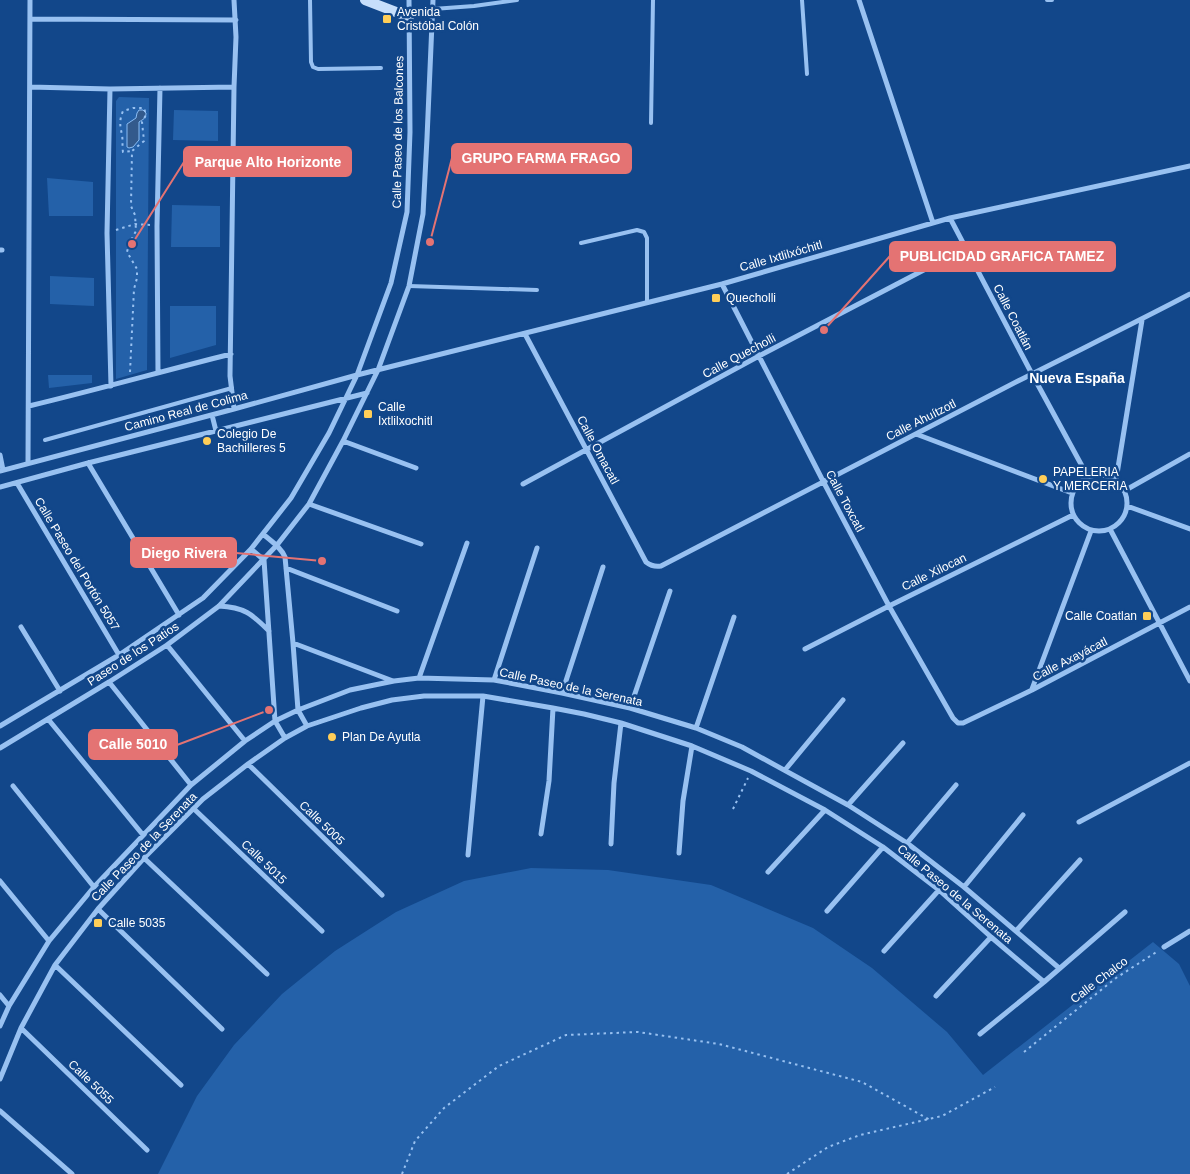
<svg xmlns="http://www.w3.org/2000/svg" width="1190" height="1174" font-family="Helvetica,sans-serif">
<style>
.green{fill:#2461a9}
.water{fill:#335a8c;stroke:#89bcf4}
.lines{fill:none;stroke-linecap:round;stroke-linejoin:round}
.path{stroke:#98c1f1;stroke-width:2;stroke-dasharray:2.5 4;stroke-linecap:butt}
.lane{stroke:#98c1f1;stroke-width:4}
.street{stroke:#98c1f1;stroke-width:5}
.secondary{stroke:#c6defb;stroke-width:10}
.poi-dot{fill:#ffce58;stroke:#12478a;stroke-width:2}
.labels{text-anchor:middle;stroke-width:5;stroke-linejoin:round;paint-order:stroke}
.poi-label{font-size:12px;fill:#fff;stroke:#12478a;text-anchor:start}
.street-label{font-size:12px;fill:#fff;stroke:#12478a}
.neighbourhood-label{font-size:14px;font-weight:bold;fill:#fff;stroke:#12478a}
.leader{fill:none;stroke:#e47373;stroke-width:2}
.callout-dot{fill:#e47373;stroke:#12478a;stroke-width:2}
.callout{fill:#e47373;stroke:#e47373;stroke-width:2}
.callout-label{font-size:14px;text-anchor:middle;font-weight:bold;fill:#fff}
</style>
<rect width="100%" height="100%" fill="#12478a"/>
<path class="green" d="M119 97 149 98 147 370 116 379V101Z
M174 110 218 111V141L173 140Z
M47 178 93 182V216H49Z
M172 205 220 206V247H171Z
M50 276 94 278V306L50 304Z
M170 306H216V345L170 358Z
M48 375H92V383L49 388Z
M531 868 608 870 711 885 813 928 872 968 947 1032 983 1075 1153 942 1179 964 1190 986V1174H158L197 1096 234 1045 282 994 335 951 396 912 464 881Z"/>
<path class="water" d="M139 110H143L146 113C146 119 143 119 139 122V140L133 147 129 148 127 147V124L136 118 137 113Z"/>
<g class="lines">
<path class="path" d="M116 230 135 224 150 225
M130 372 134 289 137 278V269L127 252 129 244 136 231 135 215 131 206 132 151 144 141 142 122 146 115 144 108H133L123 111C119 121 120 125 122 135 123 141 122 146 123 152L132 151
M733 809 748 778
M1024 1052 1116 978 1158 951
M402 1174 415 1141 444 1108 499 1066 566 1035 638 1032 719 1044 862 1082 930 1120
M787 1174 828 1147 860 1135 942 1116 995 1087"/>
<path class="lane" d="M310 0 311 62 313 67 318 69 381 68
M802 0 807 74
M1047 0H1052
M433 9 474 6 517 0
M651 123 653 0
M581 243 637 230 644 232 647 238V303
M409 286 537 290
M45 440 232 388"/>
<path class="street" d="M234 0 236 37 234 87 230 376 234 409
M859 0 933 223
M30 19 236 20
M30 87 110 89 234 87
M110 89 107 233 111 386
M950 218 1032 374 1088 477
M0 250H2
M722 284 823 481 889 606 953 718 958 723H963L1032 690 1190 607
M525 334 646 562C651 566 655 567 661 566 780 504 899 442 1018 381 1075 352 1133 324 1190 294
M158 372 157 226 160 88
M29 406C96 390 163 371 231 354
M212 415 216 431
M916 434 1072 493
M343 441 416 468
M0 455 3 470
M28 463 30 0
M88 463 179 615
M0 471 234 409 357 375 722 284 950 218 1190 166
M1071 503a28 28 0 1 1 56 0a28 28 0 1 1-56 0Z
M1116 480 1142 320
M17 483 119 655
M523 484 759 356 966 248
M0 487 88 463 367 393
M1124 491 1190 454
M309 504 421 544
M1127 506 1190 529
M1110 529 1190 681
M263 534C271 541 281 547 285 557L293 643 298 710 307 726
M251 549 264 560 275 721 285 738
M286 568 397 611
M219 606C244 607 252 614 269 631
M21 627 60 691
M293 643 393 681
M167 645 245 741
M805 649 889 606 1073 515
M419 678 467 543
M494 680 537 548
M109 682 191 785
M1032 689 1091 531
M562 693 603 567
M630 708 670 591
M48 719 143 835
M0 726 119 655 203 598 251 549 291 498 329 433 357 375 391 283 407 212 410 132 409 0
M696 728 734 617
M0 748 109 682 167 645 219 606 277 545 309 504 343 441 378 370 409 286 423 214 427 138 433 0
M248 764 382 895
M785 770 843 700
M13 786 94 887
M848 805 903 743
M193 808 322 931
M1079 822 1190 763
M541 834 549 781 553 708
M907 843 956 785
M611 844 614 783 621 723
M679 853 683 801 692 746
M468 855 483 696
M144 858 267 974
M768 872 825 810
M0 881 49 941
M964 887 1023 815
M98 909 222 1029
M827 911 883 847
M1016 931 1080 860
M1164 947 1190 931
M884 951 939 890
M55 965 181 1085
M0 995 9 1006
M936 996 991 937
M0 1026 9 1006 49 941 94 887 191 785 245 741 275 721 298 710 350 690 394 681 419 678 494 680 562 693 630 708 696 728 742 747 848 805 907 843 964 887 1059 968
M21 1028 147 1150
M980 1034 1044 982 1125 912
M0 1079 21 1028 55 965 98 909 144 858 203 799 248 764 285 738 307 726 361 708 392 700 424 696H483L553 708 584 714 621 723 692 746 751 771 825 810 883 847 939 890 991 937 1044 982
M0 1111 72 1174"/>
<path class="secondary" d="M365 0 409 17"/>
</g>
<g class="poi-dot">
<rect x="382" y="14" width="10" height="10" rx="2.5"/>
<rect x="711" y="293" width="10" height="10" rx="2.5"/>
<rect x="363" y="409" width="10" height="10" rx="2.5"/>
<circle cx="207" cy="441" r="5"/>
<circle cx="1043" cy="479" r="5"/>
<rect x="1142" y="611" width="10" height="10" rx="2.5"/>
<circle cx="332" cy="737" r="5"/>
<rect x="93" y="918" width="10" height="10" rx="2.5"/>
</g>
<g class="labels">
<g class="poi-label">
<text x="397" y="16">Avenida<tspan x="397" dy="14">Cristóbal Colón</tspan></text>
<text x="726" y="302">Quecholli</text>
<text x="378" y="411">Calle<tspan x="378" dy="14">Ixtlilxochitl</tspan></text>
<text x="217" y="438">Colegio De<tspan x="217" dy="14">Bachilleres 5</tspan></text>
<text x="1053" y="476">PAPELERIA<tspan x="1053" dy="14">Y MERCERIA</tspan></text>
<text x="1137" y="620" text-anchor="end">Calle Coatlan</text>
<text x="342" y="741">Plan De Ayutla</text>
<text x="108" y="927">Calle 5035</text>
</g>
<g class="street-label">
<text transform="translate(398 132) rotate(-89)" y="4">Calle Paseo de los Balcones</text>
<text transform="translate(781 256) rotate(-16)" y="4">Calle Ixtlilxóchitl</text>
<text transform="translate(1013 317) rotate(63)" y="4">Calle Coatlán</text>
<text transform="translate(739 356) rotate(-28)" y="4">Calle Quecholli</text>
<text transform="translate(186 411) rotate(-15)" y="4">Camino Real de Colima</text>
<text transform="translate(921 420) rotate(-27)" y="4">Calle Ahuítzotl</text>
<text transform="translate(598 450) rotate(62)" y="4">Calle Omacatl</text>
<text transform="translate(845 501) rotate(62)" y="4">Calle Toxcatl</text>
<text transform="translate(77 564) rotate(59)" y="4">Calle Paseo del Portón 5057</text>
<text transform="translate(934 572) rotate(-26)" y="4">Calle Xilocan</text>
<text transform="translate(133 654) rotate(-33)" y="4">Paseo de los Patios</text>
<text transform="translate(1070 659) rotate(-27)" y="4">Calle Axayácatl</text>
<text transform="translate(571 687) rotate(12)" y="4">Calle Paseo de la Serenata</text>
<text transform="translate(322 823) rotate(44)" y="4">Calle 5005</text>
<text transform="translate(144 847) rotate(-46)" y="4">Calle Paseo de la Serenata</text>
<text transform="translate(264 862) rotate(44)" y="4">Calle 5015</text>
<text transform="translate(955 894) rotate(40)" y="4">Calle Paseo de la Serenata</text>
<text transform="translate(1099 980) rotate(-37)" y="4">Calle Chalco</text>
<text transform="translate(91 1082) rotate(44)" y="4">Calle 5055</text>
</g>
<g class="neighbourhood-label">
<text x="1077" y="383">Nueva España</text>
</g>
</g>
<path class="leader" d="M430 242L452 158M132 244L184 162M824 330L890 256M322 561L236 553M269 710L177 745"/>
<g class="callout-dot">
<circle cx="430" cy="242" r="5"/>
<circle cx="132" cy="244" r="5"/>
<circle cx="824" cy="330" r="5"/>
<circle cx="322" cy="561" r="5"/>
<circle cx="269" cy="710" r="5"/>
</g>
<g class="callout">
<rect x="452" y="144" width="179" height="29" rx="5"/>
<rect x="184" y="147" width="167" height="29" rx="5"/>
<rect x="890" y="242" width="225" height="29" rx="5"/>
<rect x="131" y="538" width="105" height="29" rx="5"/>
<rect x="89" y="730" width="88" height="29" rx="5"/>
</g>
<g class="callout-label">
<text x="541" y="163">GRUPO FARMA FRAGO</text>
<text x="268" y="167">Parque Alto Horizonte</text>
<text x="1002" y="261">PUBLICIDAD GRAFICA TAMEZ</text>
<text x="184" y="558">Diego Rivera</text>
<text x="133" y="749">Calle 5010</text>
</g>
</svg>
